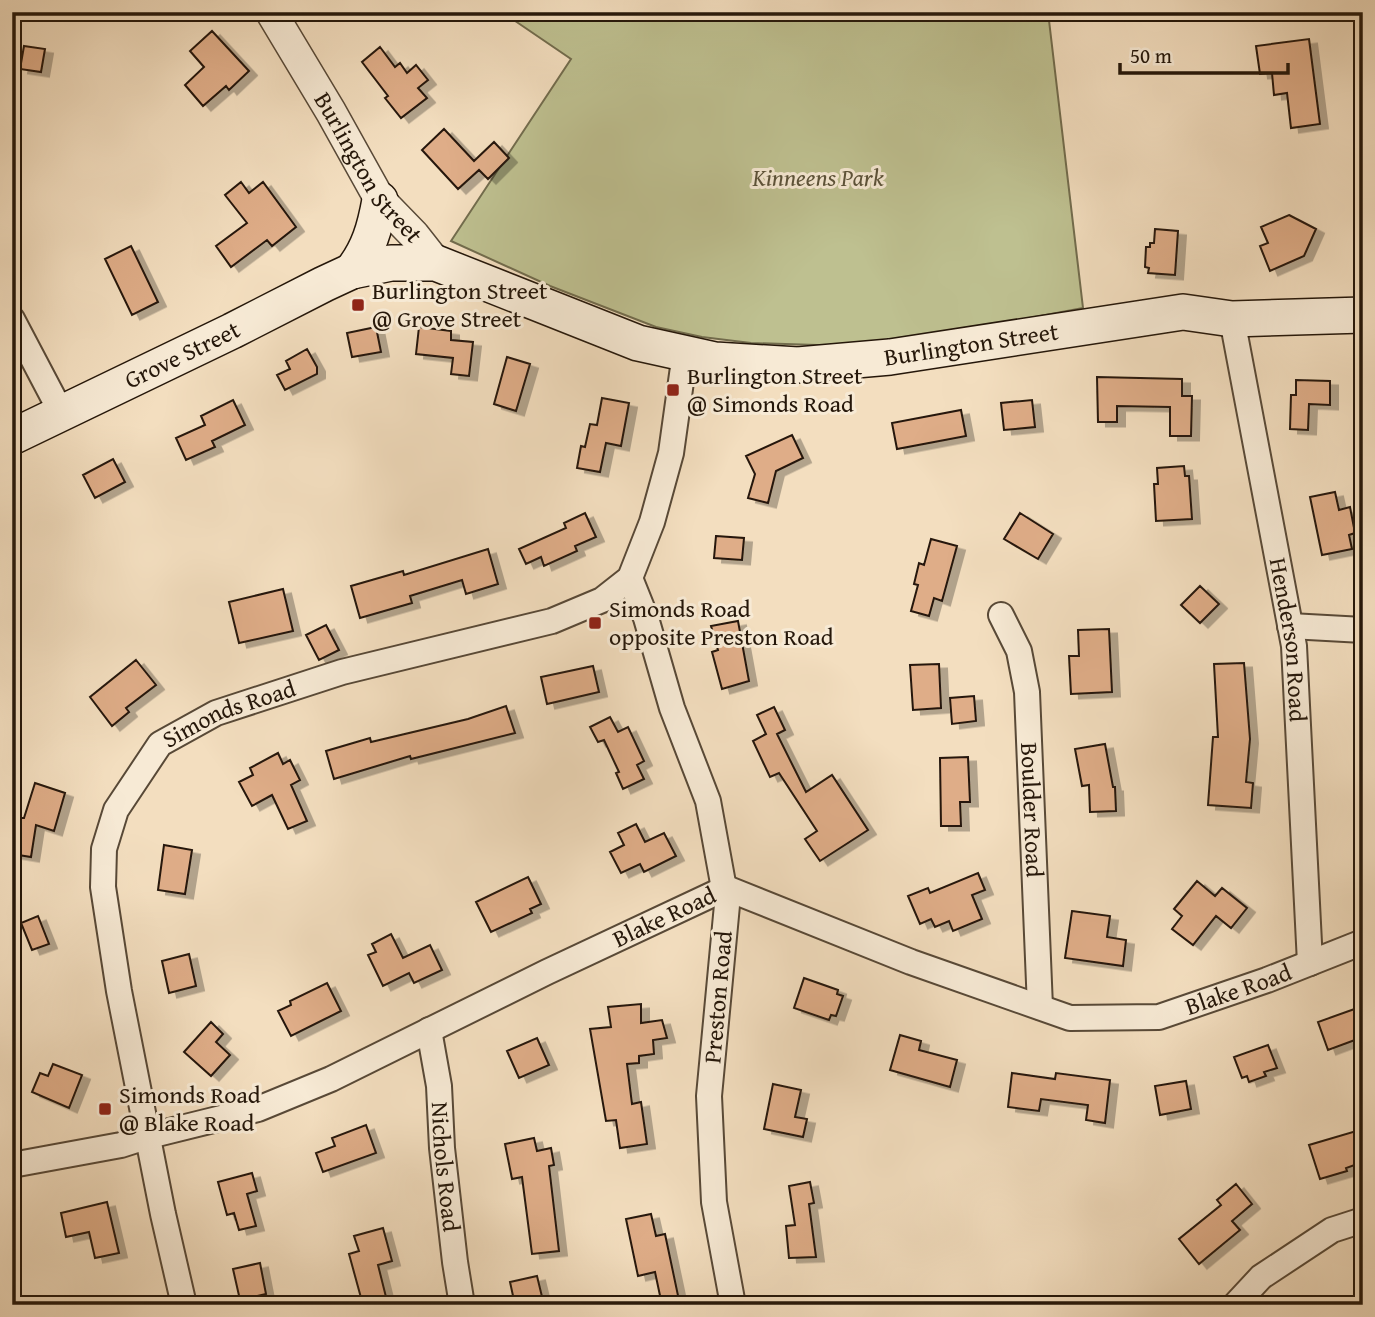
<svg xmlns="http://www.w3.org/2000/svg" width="1375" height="1317" font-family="'Gentium Book Plus',serif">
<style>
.green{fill:#bec090;stroke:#726c4d;stroke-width:2}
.building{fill:#dfad88;stroke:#25170a;stroke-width:2;filter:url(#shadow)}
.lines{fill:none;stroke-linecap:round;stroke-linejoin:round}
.minor-casing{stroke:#584937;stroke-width:28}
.tertiary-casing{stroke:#584937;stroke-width:33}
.secondary-casing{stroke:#25170a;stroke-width:38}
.minor{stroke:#f7ead5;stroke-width:24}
.tertiary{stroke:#f7ead5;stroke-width:30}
.secondary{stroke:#f7ead5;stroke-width:35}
.poi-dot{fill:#8f2418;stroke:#f7ead5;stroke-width:2.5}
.labels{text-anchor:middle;stroke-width:6;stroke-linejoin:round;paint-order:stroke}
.street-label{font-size:24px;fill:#25170a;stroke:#f7ead5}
.park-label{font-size:24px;font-style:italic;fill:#5b5239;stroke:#f7ead5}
.poi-label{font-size:24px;fill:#25170a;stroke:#f7ead5;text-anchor:start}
</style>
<defs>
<filter id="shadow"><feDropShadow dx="8" dy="4.5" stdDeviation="0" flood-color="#0004"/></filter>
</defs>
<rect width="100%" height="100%" fill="#f3debf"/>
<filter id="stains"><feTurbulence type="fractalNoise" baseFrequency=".00286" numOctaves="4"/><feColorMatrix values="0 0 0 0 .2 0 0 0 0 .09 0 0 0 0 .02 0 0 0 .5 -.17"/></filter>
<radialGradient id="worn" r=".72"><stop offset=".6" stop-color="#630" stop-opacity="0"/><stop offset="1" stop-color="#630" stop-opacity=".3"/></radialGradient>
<path class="green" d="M502 12H1048L1083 308 966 330 848 346 751 343 702 337 656 327 550 286 451 241 571 59Z"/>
<path class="building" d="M212 31 249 71 229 90 226 86 203 106 185 85 204 67 190 51Z
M1309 39 1320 124 1291 128 1287 93 1274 95 1272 73 1260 74 1256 46Z
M24 46 45 49 41 72 20 69Z
M380 47 395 67 400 63 407 73 416 65 428 80 418 88 427 98 401 118 385 98 388 96 362 62Z
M444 129 474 161 494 142 509 158 488 179 479 170 458 189 422 150Z
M241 182 249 193 263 182 296 227 272 246 267 240 231 267 216 246 247 223 225 195Z
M1289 215 1316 229 1304 256 1270 271 1260 246 1268 243 1261 227Z
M1155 229 1178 231 1175 275 1148 273 1149 268 1145 267 1146 247H1150V243H1154Z
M131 246 158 302 132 315 105 259Z
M376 327 381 352 352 357 347 333Z
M419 327 451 331V340L473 342 469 376 451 374 453 358 416 354Z
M307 349 317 367V374L285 390 277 375 290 369 286 361Z
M507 357 530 364 516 411 494 404Z
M1097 377 1182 379V396H1192L1191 436H1170V407L1117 406V422H1098Z
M1296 380 1330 381V405L1309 404 1308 430 1290 429 1291 395H1296Z
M602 398 629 403 621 446 606 443 600 472 577 468 581 446 585 447 590 424 597 425Z
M233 400 245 425 212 441 215 447 186 460 176 438 205 425 201 416Z
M1032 400 1035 427 1004 430 1001 403Z
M961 410 966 436 897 449 892 423Z
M792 435 803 458 776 471 768 503 748 498 755 474 746 456Z
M113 459 125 482 95 498 83 475Z
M1184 466 1185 476H1189L1192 519 1156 521 1154 484H1158L1157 468Z
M1335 492 1339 510 1350 507 1355 533 1349 535 1352 549 1322 555 1310 497Z
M585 513 596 537 575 546 577 551 544 566 541 557 526 564 519 549 566 528 564 523Z
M1020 513 1053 534 1038 559 1004 539Z
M716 536 744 538 742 560 714 558Z
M931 539 957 546 942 601 934 598 929 616 911 611 918 585 914 584 919 563 924 565Z
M488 549 498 584 466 594 462 580 410 596 412 603 360 618 351 586 403 571 404 575Z
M1200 586 1219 604 1200 623 1181 605Z
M283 589 293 631 239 643 229 602Z
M738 621 749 681 722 689 712 652 718 650 711 626Z
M326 625 339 650 319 660 306 635Z
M1109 629 1112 692 1071 694 1069 656H1079L1078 630Z
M136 660 156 685 126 708 129 712 112 726 90 697Z
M1244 663 1250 739 1246 782 1253 783 1251 808 1208 805 1213 737H1218L1214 664Z
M939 664 941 708 913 710 910 665Z
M593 666 599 692 547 704 541 677Z
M974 696 976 721 952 724 950 698Z
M506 706 515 733 411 759 410 756 334 779 326 751 370 738 371 742 468 719Z
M774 707 785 730 777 734 806 792 832 775 868 830 820 861 805 839 817 831 779 773 770 777 753 741 766 734 757 715Z
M610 717 618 732 628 727 644 761 637 765 644 779 623 789 616 773 619 772 604 740 598 742 590 727Z
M1105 744 1113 787H1115L1116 811 1090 812 1089 785 1082 786 1075 749Z
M278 753 283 764 290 760 300 780 291 785 307 821 288 829 272 795 252 806 239 782 253 775 250 768Z
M968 757 970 802H960L961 826H941L940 758Z
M35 783 65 793 54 831 36 825 31 857 12 854V834H17L19 818H24Z
M636 824 645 842 664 833 676 856 644 872 640 864 621 873 610 852 624 845 618 833Z
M164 845 192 850 185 894 158 890Z
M978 873 985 890 972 895 982 919 953 931 949 921 935 927 931 919 920 924 908 896 928 888 930 893Z
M528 877 541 904 530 909 532 913 491 932 476 902Z
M1197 881 1215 896 1222 888 1247 908 1231 928 1216 916 1193 945 1172 929 1182 916 1174 909Z
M1072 911 1110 916 1107 937 1126 940 1123 966 1065 958Z
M38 916 49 944 32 950 21 923Z
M391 934 403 958 430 945 442 970 414 983 409 973 383 986 368 955 376 952 372 944Z
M189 954 196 986 169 993 162 961Z
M804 978 838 990 837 994 843 996 836 1016 831 1015 829 1020 794 1008Z
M327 983 341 1011 291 1036 278 1011 291 1005 290 1001Z
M641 1004V1023L662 1020 667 1038 653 1040 654 1054 639 1056V1063L627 1064 632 1104 641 1102 647 1144 620 1148 616 1120 606 1121 590 1029 611 1027 608 1007Z
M1363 1006V1037L1328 1050 1318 1022Z
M211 1022 223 1034 216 1042 230 1055 211 1076 184 1052Z
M900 1035 921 1041 919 1050 957 1060 950 1087 890 1070Z
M537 1038 549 1065 519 1078 507 1051Z
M1268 1045 1277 1068 1264 1072 1266 1076 1249 1082 1247 1076 1242 1078 1234 1057Z
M53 1064 82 1075 69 1108 32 1092 40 1073 48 1076Z
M1012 1073 1055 1079 1056 1073 1110 1080 1105 1123 1086 1120 1088 1105 1041 1099 1039 1111 1008 1107Z
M1186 1081 1191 1109 1160 1115 1155 1086Z
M773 1084 801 1090 795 1117 807 1119 803 1137 764 1129Z
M366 1125 376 1153 323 1172 316 1153 335 1146 332 1138Z
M1363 1129V1162L1346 1168 1347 1171 1320 1179 1309 1145Z
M534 1138 537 1151 551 1148 554 1165 549 1166 559 1251 532 1254 522 1177 512 1179 505 1144Z
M252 1173 257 1191 247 1194 256 1226 239 1230 234 1213 227 1215 218 1182Z
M810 1182 814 1203 809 1204 816 1257 789 1258 786 1226 795 1225 789 1186Z
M1236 1184 1252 1204 1232 1221 1240 1230 1199 1264 1179 1239 1221 1205 1217 1200Z
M107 1202 119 1253 95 1258 89 1232 66 1237 61 1213Z
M651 1214 656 1236 665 1234 680 1305H662L655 1272 638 1276 626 1219Z
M383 1228 392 1261 378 1265 388 1305H363L349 1254 359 1251 354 1236Z
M260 1263 266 1294 240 1300 233 1269Z
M537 1276 544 1305H515L510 1282Z"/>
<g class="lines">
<g class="minor-casing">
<g id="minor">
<path d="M12 319 62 414"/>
<path id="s1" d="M1232 319 1294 646 1310 963"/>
<path d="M630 578 646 618 672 708 708 801 727 905 709 1096 714 1202 733 1305"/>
<path id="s2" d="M1001 615 1019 651 1027 692 1040 1007"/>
<path d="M1290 626 1363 630"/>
<path id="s3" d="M429 1030 439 1086 442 1148 455 1262 462 1305"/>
<path id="s4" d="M12 1165 121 1145 149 1136 258 1109 331 1079 547 972 726 888 911 962 1070 1018 1159 1017 1267 980 1363 942"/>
<path id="s5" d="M184 1305 163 1214 119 991 103 887 104 849 116 810 160 744 216 713 342 672 552 621 602 600 630 578 652 522 671 453 685 353"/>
<path d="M1235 1305 1261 1277 1332 1230 1363 1220"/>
</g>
</g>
<g class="tertiary-casing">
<g id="tertiary">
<path id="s6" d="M271 12 331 112 380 200 414 235 436 263"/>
</g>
</g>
<g class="secondary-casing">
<g id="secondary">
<path d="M352 271C369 249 375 228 380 200"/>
<path id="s7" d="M12 437 232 331 324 284 352 271 391 263H436L638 343 715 360 798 365 890 357 1183 312 1232 319 1363 315"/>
</g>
</g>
<use href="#minor" class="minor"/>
<use href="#tertiary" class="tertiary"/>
<use href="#secondary" class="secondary"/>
</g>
<g class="poi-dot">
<rect x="351" y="298" width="14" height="14" rx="3.5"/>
<rect x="666" y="383" width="14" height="14" rx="3.5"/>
<rect x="588" y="616" width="14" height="14" rx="3.5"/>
<rect x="98" y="1102" width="14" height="14" rx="3.5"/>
</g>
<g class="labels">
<g class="street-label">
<text dy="8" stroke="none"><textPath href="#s6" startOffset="184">Burlington Street</textPath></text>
<text dy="8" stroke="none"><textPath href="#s7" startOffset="1017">Burlington Street</textPath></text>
<text dy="8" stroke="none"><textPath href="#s7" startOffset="189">Grove Street</textPath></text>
<text dy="8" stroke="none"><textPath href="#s1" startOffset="326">Henderson Road</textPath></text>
<text dy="8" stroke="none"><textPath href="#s5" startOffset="660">Simonds Road</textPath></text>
<text dy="8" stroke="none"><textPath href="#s2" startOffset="200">Boulder Road</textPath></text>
<text dy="8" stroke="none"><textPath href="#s4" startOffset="702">Blake Road</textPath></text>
<text dy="8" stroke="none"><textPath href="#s4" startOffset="1311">Blake Road</textPath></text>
<text transform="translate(718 997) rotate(-85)" y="8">Preston Road</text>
<text dy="8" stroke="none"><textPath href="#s3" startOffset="138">Nichols Road</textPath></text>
</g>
<g class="park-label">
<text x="818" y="186">Kinneens Park</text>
</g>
<g class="poi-label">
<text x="372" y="299">Burlington Street<tspan x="372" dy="28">@ Grove Street</tspan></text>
<text x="687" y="384">Burlington Street<tspan x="687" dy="28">@ Simonds Road</tspan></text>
<text x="609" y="617">Simonds Road<tspan x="609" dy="28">opposite Preston Road</tspan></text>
<text x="119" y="1103">Simonds Road<tspan x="119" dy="28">@ Blake Road</tspan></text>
</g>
</g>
<rect width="1375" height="1317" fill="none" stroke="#f3debf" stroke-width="42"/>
<rect x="14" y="14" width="1347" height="1289" fill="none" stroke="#25170a" stroke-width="3.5"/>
<rect x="21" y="21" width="1333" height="1275" fill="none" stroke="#25170a" stroke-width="2"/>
<path d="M1120 63v10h168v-10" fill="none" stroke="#25170a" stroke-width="3.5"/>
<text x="1130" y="63" font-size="21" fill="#25170a" stroke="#f7ead5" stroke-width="5" paint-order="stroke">50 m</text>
<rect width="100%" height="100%" filter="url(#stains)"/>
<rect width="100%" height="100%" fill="url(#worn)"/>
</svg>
